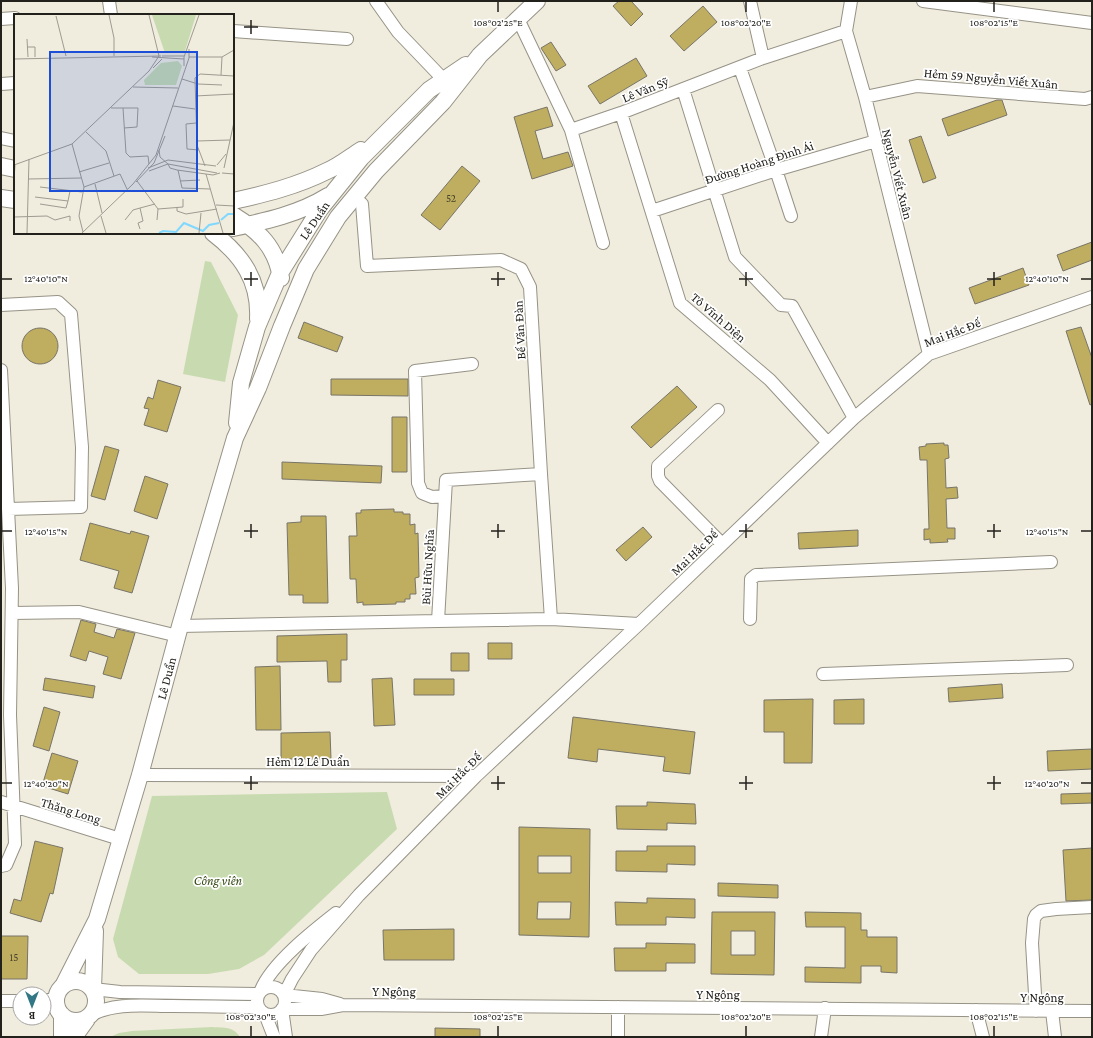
<svg xmlns="http://www.w3.org/2000/svg" width="1093" height="1038" font-family="'Crimson Pro',serif">
<style>
.green{fill:#c8dbb0}
.building{fill:#bfad60;stroke:#787568;fill-rule:evenodd}
.lines{fill:none;stroke-linecap:round;stroke-linejoin:round}
.minor-casing{stroke:#969386;stroke-width:14}
.major-casing{stroke:#969386;stroke-width:18}
.minor{stroke:#fff;stroke-width:12}
.major{stroke:#fff;stroke-width:16}
.ticks{fill:none;stroke:#22211c;stroke-width:1.5}
.labels{text-anchor:middle;stroke-width:3.5;stroke-linejoin:round;paint-order:stroke}
.number-label{font-size:11px;fill:#49442d}
.street-label{font-size:13px;fill:#22211c;stroke:#fff}
.park-label{font-size:13px;font-style:italic;fill:#3a4d1a;stroke:#fff}
.inset-river{fill:none;stroke:#81d8ff;stroke-width:2}
.inset-road{fill:none;stroke:#9e9b90;stroke-width:1}
.view{fill:#1d4ed8;fill-opacity:0.15;stroke:#1d4ed8;stroke-width:2}
.inset-edge{fill:none;stroke:#22211c;stroke-width:2}
.ticks-label{font-size:10px;text-anchor:middle;fill:#22211c;stroke:#fff;stroke-width:3.5;stroke-linejoin:round;paint-order:stroke}
</style>
<rect width="100%" height="100%" fill="#f0ecde"/>
<path class="green" d="M205 261 211 262 238 315 225 382 183 374Z
M387 792 397 829 264 955 239 969 208 974H139L118 957 113 939 152 796Z
M212 1027C224 1028 233 1026 240 1037H110L119 1033 132 1031Z"/>
<path class="building" d="M619 1H631L643 14 631 26 613 6Z
M703 6 717 22 684 51 670 36Z
M551 42 566 65 556 71 541 48Z
M636 58 647 76 600 104 588 86Z
M997 100H1002L1007 115 948 136 942 119Z
M547 107 553 126 535 131 543 159 568 152 573 166 532 179 514 117Z
M921 136 936 178 923 183 909 140Z
M462 166 480 181 440 230 421 215Z
M1092 242V260L1063 271 1057 255Z
M1023 268 1029 285 975 304 969 288Z
M304 322 343 337 337 352 298 338Z
M1081 327 1092 358V404L1090 405 1066 331Z
M22 346a18 18 0 1 1 36 0a18 18 0 1 1-36 0Z
M331 379H408V396L331 395Z
M158 380 181 387 167 432 144 425 149 409 144 408 148 397 153 399Z
M677 386 697 407 651 448 631 427Z
M392 417H407V472H392Z
M944 443V445H948L949 458 945 459 946 488 957 487 958 498 946 499 947 528H955V539H947L948 542 930 543V539L924 540V529H929L927 460H920L919 447 926 446V444Z
M105 446 119 450 105 500 91 496Z
M282 462 382 466 381 483 282 479Z
M145 476 168 484 157 519 134 511Z
M394 509V512H403V514H410V525L415 524V534L418 533 419 577 415 578 416 594H410V599H405V602H396V604L363 605V602L357 603 356 579H350L349 536H357L356 513H361V510Z
M301 516H326L328 603H303V595H289L287 523 301 522Z
M90 523 130 534 131 531 149 536 132 593 114 588 119 571 80 560Z
M643 527 652 537 626 561 616 550Z
M858 530V546L799 549 798 533Z
M81 620 96 624 94 632 114 638 117 629 135 633 121 679 103 674 108 657 89 651 86 661 70 656Z
M347 634V660H341V682H328L327 661 277 662V636Z
M488 643H512V659H488Z
M451 653H469V671H451Z
M280 666 281 730H256L255 667Z
M45 678 95 686 93 698 43 690Z
M392 678 395 725 374 726 372 679Z
M414 679H454V695H414Z
M1002 684 1003 698 949 702 948 688Z
M813 699 812 763H784V732H764V700Z
M864 699V724H834V700Z
M44 707 60 712 49 751 33 746Z
M573 717 695 732 690 774 663 771 665 757 598 749 597 762 568 758Z
M330 732 331 759H281V733Z
M1092 749V769L1048 771 1047 751Z
M52 753 78 761 68 794 42 786Z
M1092 793V803L1061 804V794Z
M647 802 695 804 696 824 667 823V830L617 829 616 806H647Z
M519 827 590 829 589 937 519 935ZM538 856H571V873H538ZM538 902H571L570 919H537Z
M35 841 63 848 53 894 50 893 41 922 10 913 14 899 21 901Z
M647 846H695V865L667 864V872L616 871V851H647Z
M1092 848V900L1066 901 1063 850Z
M718 883 778 885V898L718 896Z
M647 898 695 899V918L666 917V925H616L615 902 647 903Z
M712 912H775L774 975 711 974ZM731 931H755V955H731Z
M805 912 861 913V930H867V937H897V973L881 972V966H861V983L805 982V967L845 968V927H806Z
M454 929V960H384L383 930Z
M1 936H28L27 979H1Z
M646 943 695 944V963H666V971H615L614 948H646Z
M435 1028 480 1029V1037H435Z"/>
<g class="lines">
<g class="minor-casing">
<path id="minor" d="M109 1 111 15
M376 1 398 32 444 80
M750 1 763 58
M851 1 846 31 865 97 929 354
M923 1 1092 23
M1 19 15 18
M518 19 571 130 621 113 763 58 846 31
M233 31 347 39
M740 68 776 170 791 216
M1 84 15 83
M683 89 735 257 781 305 792 306 854 418
M865 97 917 86 1085 99 1092 97
M621 113 680 303 770 380 828 443
M571 130 603 243
M1 138 15 141
M354 197 362 204 367 266 501 260 521 269 530 287 541 474 551 619
M652 211 776 170 876 141
M1 305 58 302 71 314 82 447 81 507 8 509
M1 370 12 588 10 715 15 844 6 865 1 866
M718 410 658 466V476L660 481 722 544
M541 474 446 480 438 621 551 619 639 624
M445 496 432 497 422 493 418 483 415 371 472 364
M12 613 79 612 178 636
M750 619 751 579 756 575 1051 562
M180 626 438 621
M823 674 1067 665
M140 775 476 776
M1 802 120 839
M257 1001a14 14 0 1 1 28 0a14 14 0 1 1-28 0Z
M93 989 120 992 258 994
M261 990C272 963 313 931 336 913
M284 995 292 979 311 950 359 895 476 776 639 624 854 418 929 354 1092 297
M284 995 322 999 340 1004
M44 1000H56
M1 1001H20
M618 1007V1037
M282 1009H321L343 1005 1092 1011
M282 1009 286 1037
M976 1010 983 1037
M1036 1011 1032 943 1034 919 1036 915 1041 911 1056 909 1092 907
M1052 1011 1055 1037
M265 1014 274 1037
M91 1015C115 1002 145 1006 172 1006 201 1006 229 1007 258 1007
M821 1037 825 1008"/>
</g>
<g class="major-casing">
<path id="major" d="M1 166 15 169
M1 198 15 200
M233 201C265 194 297 186 327 171 339 166 350 157 361 150
M233 215C259 231 276 247 281 278
M233 228C266 221 299 214 328 196
M213 233C242 255 260 281 258 319
M237 423 241 383 257 327 280 273 320 209 361 158 429 90 466 65
M56 1001a20 20 0 1 1 40 0a20 20 0 1 1-40 0Z
M63 986 97 919 140 775 180 626 235 438 258 388 282 326 306 269 338 217 376 171 443 102 480 55 537 1
M93 989 95 931
M62 1015V1037
M74 1037 87 1019"/>
</g>
<use href="#minor" class="minor"/>
<use href="#major" class="major"/>
</g>
<path class="ticks" d="M498 2V12M746 2V12M994 2V12M251 20V34M244 27H258M251 272V286M498 272V286M746 272V286M994 272V286M2 279H12M244 279H258M491 279H505M739 279H753M987 279H1001M1081 279H1091M251 524V538M498 524V538M746 524V538M994 524V538M2 531H12M244 531H258M491 531H505M739 531H753M987 531H1001M1081 531H1091M251 776V790M498 776V790M746 776V790M994 776V790M2 783H12M244 783H258M491 783H505M739 783H753M987 783H1001M1081 783H1091M251 1026V1036M498 1026V1036M746 1026V1036M994 1026V1036"/>
<g class="labels">
<g class="number-label">
<text x="451" y="202">52</text>
<text x="14" y="961">15</text>
</g>
<g class="street-label">
<text transform="translate(991 78) rotate(5)" y="5">Hẻm 59 Nguyễn Viết Xuân</text>
<text transform="translate(645 89) rotate(-22)" y="5">Lê Văn Sỹ</text>
<text transform="translate(759 162) rotate(-18)" y="5">Đường Hoàng Đình Ái</text>
<text transform="translate(898 174) rotate(76)" y="5">Nguyễn Viết Xuân</text>
<text transform="translate(314 220) rotate(-56)" y="5">Lê Duẩn</text>
<text transform="translate(719 317) rotate(41)" y="5">Tô Vĩnh Diện</text>
<text transform="translate(519 330) rotate(-93)" y="5">Bế Văn Đàn</text>
<text transform="translate(952 332) rotate(-21)" y="5">Mai Hắc Đế</text>
<text transform="translate(694 552) rotate(-44)" y="5">Mai Hắc Đế</text>
<text transform="translate(427 567) rotate(-87)" y="5">Bùi Hữu Nghĩa</text>
<text transform="translate(166 678) rotate(-75)" y="5">Lê Duẩn</text>
<text x="308" y="766">Hẻm 12 Lê Duẩn</text>
<text transform="translate(458 775) rotate(-45)" y="5">Mai Hắc Đế</text>
<text transform="translate(71 810) rotate(17)" y="5">Thăng Long</text>
<text x="394" y="996">Y Ngông</text>
<text x="718" y="999">Y Ngông</text>
<text x="1042" y="1002">Y Ngông</text>
</g>
<g class="park-label">
<text x="218" y="885">Công viên</text>
</g>
</g>
<g transform="translate(14 14)">
<rect width="220" height="220" fill="#f0ecde"/>
<path d="M138 1H182L171 37 151 39ZM164 47 168 52 162 71H131L130 66 147 49Z" fill="#c8dbb0"/>
<path class="inset-river" d="M207 206 214 200H220M145 219 149 217 162 218 170 209 189 217 195 211 205 209"/>
<path class="inset-road" d="M95 1 100 24V42M42 2 52 42M13 25 14 43M13 33H21V43M148 42H170M138 43 170 45M175 43H208L220 36M0 45 147 42M170 52V43L185 1M139 54 148 45M207 61 208 43M168 65 184 70 208 71M119 73 164 74M181 82 220 80M159 92 181 95M97 94H124L123 113 110 114M109 94 112 139 116 143 134 142 135 150M182 109 172 110 173 135 185 136M72 118 92 137 100 162M183 127 216 126M58 130 70 173 65 202 69 218M145 136 146 143 154 150 203 159M154 150 156 154 163 156 199 161 206 159M0 151 58 130 135 57 145 42 135 1M203 151 212 140M191 152 183 131 181 64 186 60 220 62M134 154 154 146 202 152M210 154 220 108M164 156 168 174 196 175M135 157 154 150M65 158 95 149M208 159 220 160M192 160 209 219M0 165 1 151M14 165 67 164M123 167 144 195 143 206M166 167 186 166M122 168 140 149 151 122M81 170 88 199M26 173 68 178M70 173 106 160 113 175M21 183 54 187 56 177M26 190 52 194 54 187M202 191 220 192M163 193V197L172 200 203 195M144 195 169 193V185M87 202 92 219M0 203 33 202 41 206 56 202V207M111 206 119 196 126 194M126 215 124 209 129 207 126 194 141 190M13 219 15 145M68 219 119 170 142 141 175 44V35M185 219 187 199"/>
<path class="view" d="M36 38H183V177H36Z"/>
<rect width="220" height="220" class="inset-edge"/>
</g>
<g class="ticks-label">
<text x="498" y="26">108°02'25"E</text>
<text x="746" y="26">108°02'20"E</text>
<text x="994" y="26">108°02'15"E</text>
<text x="1047" y="282">12°40'10"N</text>
<text x="46" y="282">12°40'10"N</text>
<text x="1047" y="535">12°40'15"N</text>
<text x="46" y="535">12°40'15"N</text>
<text x="1047" y="787">12°40'20"N</text>
<text x="46" y="787">12°40'20"N</text>
<text x="251" y="1020">108°02'30"E</text>
<text x="498" y="1020">108°02'25"E</text>
<text x="746" y="1020">108°02'20"E</text>
<text x="994" y="1020">108°02'15"E</text>
</g>
<rect width="1093" height="1038" fill="none" stroke="#22211c" stroke-width="4"/>
<g transform="translate(32 1006) rotate(180)"><circle r="19" fill="#ffffff" stroke="#a7a6a4"/>
<path d="M0-3L7 15L0 10L-7 15Z" fill="#327785"/>
<text y="-6" font-size="11" font-weight="bold" text-anchor="middle" fill="#22211c">B</text>
</g>
</svg>
